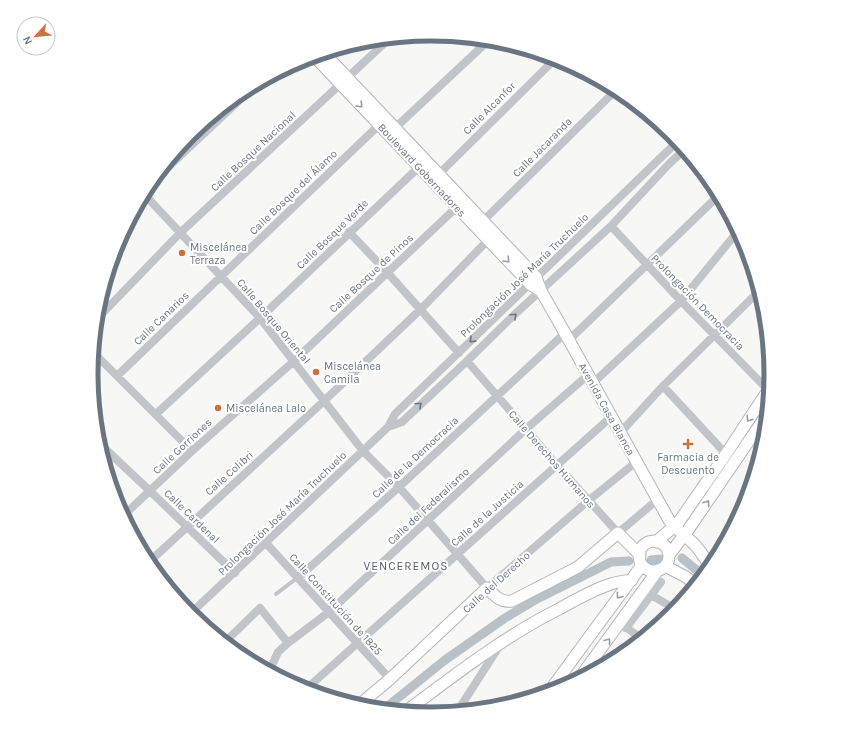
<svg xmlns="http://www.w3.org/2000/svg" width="863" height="749" font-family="Karla,sans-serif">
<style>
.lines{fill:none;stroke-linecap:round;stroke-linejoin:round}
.canal{stroke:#b9c1c7;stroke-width:9}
.secondary-casing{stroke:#b2b6ba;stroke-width:13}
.lane{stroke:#c1c4c8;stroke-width:4}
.street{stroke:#c1c4c8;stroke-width:8}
.secondary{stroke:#fff;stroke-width:11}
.oneway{stroke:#979ea8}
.oneway2{stroke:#6a7582}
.poi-dot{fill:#ce713f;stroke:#fff;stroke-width:1.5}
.labels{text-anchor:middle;stroke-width:4;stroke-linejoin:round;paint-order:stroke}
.street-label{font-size:11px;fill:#6a7582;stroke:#fff}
.poi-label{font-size:11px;fill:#6a7582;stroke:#fff;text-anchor:start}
.neighbourhood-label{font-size:12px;letter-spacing:1px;fill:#575f68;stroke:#fff}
.rim{fill:none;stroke:#6a7582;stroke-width:5}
</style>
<rect width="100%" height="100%" fill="#f7f7f5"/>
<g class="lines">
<path class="canal" d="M682 558 700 573 703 578
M651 560 661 559
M383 710 445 660 505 618 537 599 611 562 629 561"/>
<g class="secondary-casing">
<path id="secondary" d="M324 53 536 277 541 291 565 333 669 520C675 529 684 534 692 542 700 549 705 559 711 568
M314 56 530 284 541 291
M639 556a15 15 0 1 1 30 0a15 15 0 1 1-30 0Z
M656 542 678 523 726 454 771 386
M669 555 688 530 768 413
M665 566 686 577 697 586
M578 680 658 570
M548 693 642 565
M358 706 390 679 487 588C495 596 501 603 512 601L578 567 618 533 640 555
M405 712C455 675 503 637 559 609 575 600 591 591 608 585 615 582 624 581 632 580"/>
</g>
<path class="lane" d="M276 594 297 578"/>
<path class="street" d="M643 109 675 143
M395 128 489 40
M439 174 556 58
M148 186 258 83
M144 194 260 318 363 451 399 487 487 588 588 501 636 462
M483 221 617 89
M611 226 681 301 770 392
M349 232 387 272 459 353
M97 319 180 233 390 38
M569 340 716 198
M93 352 192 451
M467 361 557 465 618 533 657 500
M117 376 379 125
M593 383 681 301 738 231
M663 386 726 454
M156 414 260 318 419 167
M388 427 402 422 467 361 514 315 611 226 668 165 685 149
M620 433 663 386 760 290
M98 442 150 491 235 573
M105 465 113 456
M123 516 192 451 294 361 460 204
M266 543 390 679
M148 563 325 400 421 309 488 240
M298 578 399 487 565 333
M651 595 677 610
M190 614 388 427 395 414 678 141
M622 625 643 639
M626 628 661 582
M224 643 260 608 288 643
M594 660 604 667
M269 672 278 652 288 643 329 612 526 429 588 375
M305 690 611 417
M457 712 500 645"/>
<use href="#secondary" class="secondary"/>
</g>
<defs><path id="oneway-chevron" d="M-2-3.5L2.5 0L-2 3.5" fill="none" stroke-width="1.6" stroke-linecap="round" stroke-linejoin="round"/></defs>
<g class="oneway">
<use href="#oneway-chevron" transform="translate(360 105) rotate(47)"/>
<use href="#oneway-chevron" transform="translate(507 260) rotate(47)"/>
<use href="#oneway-chevron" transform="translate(749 419) rotate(123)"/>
<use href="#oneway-chevron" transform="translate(707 503) rotate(-56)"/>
<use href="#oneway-chevron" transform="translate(619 596) rotate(127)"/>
<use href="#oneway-chevron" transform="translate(608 641) rotate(-53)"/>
</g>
<g class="oneway2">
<use href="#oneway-chevron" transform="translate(514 316) rotate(-43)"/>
<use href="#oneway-chevron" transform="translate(472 340) rotate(136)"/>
<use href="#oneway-chevron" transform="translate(419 405) rotate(-43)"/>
</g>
<g class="poi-dot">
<circle cx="182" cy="253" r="4"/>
<circle cx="316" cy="372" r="4"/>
<circle cx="218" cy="408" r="4"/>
<path d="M686 438h4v4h4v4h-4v4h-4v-4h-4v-4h4z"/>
</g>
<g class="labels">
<g class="street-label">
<text transform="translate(489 108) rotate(-45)" y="4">Calle Alcanfor</text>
<text transform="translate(542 147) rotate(-45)" y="4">Calle Jacaranda</text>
<text transform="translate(253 151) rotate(-43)" y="4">Calle Bosque Nacional</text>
<text transform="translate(422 170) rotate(47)" y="4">Boulevard Gobernadores</text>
<text transform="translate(293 192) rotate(-44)" y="4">Calle Bosque del Álamo</text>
<text transform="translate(332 234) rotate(-44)" y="4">Calle Bosque Verde</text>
<text transform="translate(371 273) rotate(-43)" y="4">Calle Bosque de Pinos</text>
<text transform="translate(524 275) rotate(-44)" y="4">Prolongación José María Truchuelo</text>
<text transform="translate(698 302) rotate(46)" y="4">Prolongación Democracia</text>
<text transform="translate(161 318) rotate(-44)" y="4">Calle Canarios</text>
<text transform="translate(274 321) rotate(50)" y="4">Calle Bosque Oriental</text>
<text transform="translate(607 409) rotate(61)" y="4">Avenida Casa Blanca</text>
<text transform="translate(182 446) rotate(-43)" y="4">Calle Gorriones</text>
<text transform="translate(415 457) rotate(-43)" y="4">Calle de la Democracia</text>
<text transform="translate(552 459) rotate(49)" y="4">Calle Derechos Humanos</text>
<text transform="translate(229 473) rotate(-42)" y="4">Calle Colibri</text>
<text transform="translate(428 506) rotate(-43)" y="4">Calle del Federalismo</text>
<text transform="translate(282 513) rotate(-44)" y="4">Prolongación José María Truchuelo</text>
<text transform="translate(487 513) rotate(-42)" y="4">Calle de la Justicia</text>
<text transform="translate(192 516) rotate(44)" y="4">Calle Cardenal</text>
<text transform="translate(496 582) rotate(-42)" y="4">Calle del Derecho</text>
<text transform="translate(336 604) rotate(48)" y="4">Calle Constitución de 1825</text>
</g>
<g class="poi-label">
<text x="190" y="251">Miscelánea<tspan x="190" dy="13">Terraza</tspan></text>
<text x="324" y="370">Miscelánea<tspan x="324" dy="13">Camila</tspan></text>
<text x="226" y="412">Miscelánea Lalo</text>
<text x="688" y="461" text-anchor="middle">Farmacia de<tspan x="688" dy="13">Descuento</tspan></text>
</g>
<g class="neighbourhood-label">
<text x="406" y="570">VENCEREMOS</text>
</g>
</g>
<path d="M0 0H863V749H0ZM98 374a333 333 0 1 1 666 0a333 333 0 1 1-666 0Z" fill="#fff" fill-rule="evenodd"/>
<path class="rim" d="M98 374a333 333 0 1 1 666 0a333 333 0 1 1-666 0Z"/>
<g transform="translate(36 36) rotate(243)"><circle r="19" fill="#ffffff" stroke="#c3c8cd"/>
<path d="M0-3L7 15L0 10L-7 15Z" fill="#ce713f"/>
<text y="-6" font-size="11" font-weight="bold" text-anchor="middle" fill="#6a7582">N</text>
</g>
</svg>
